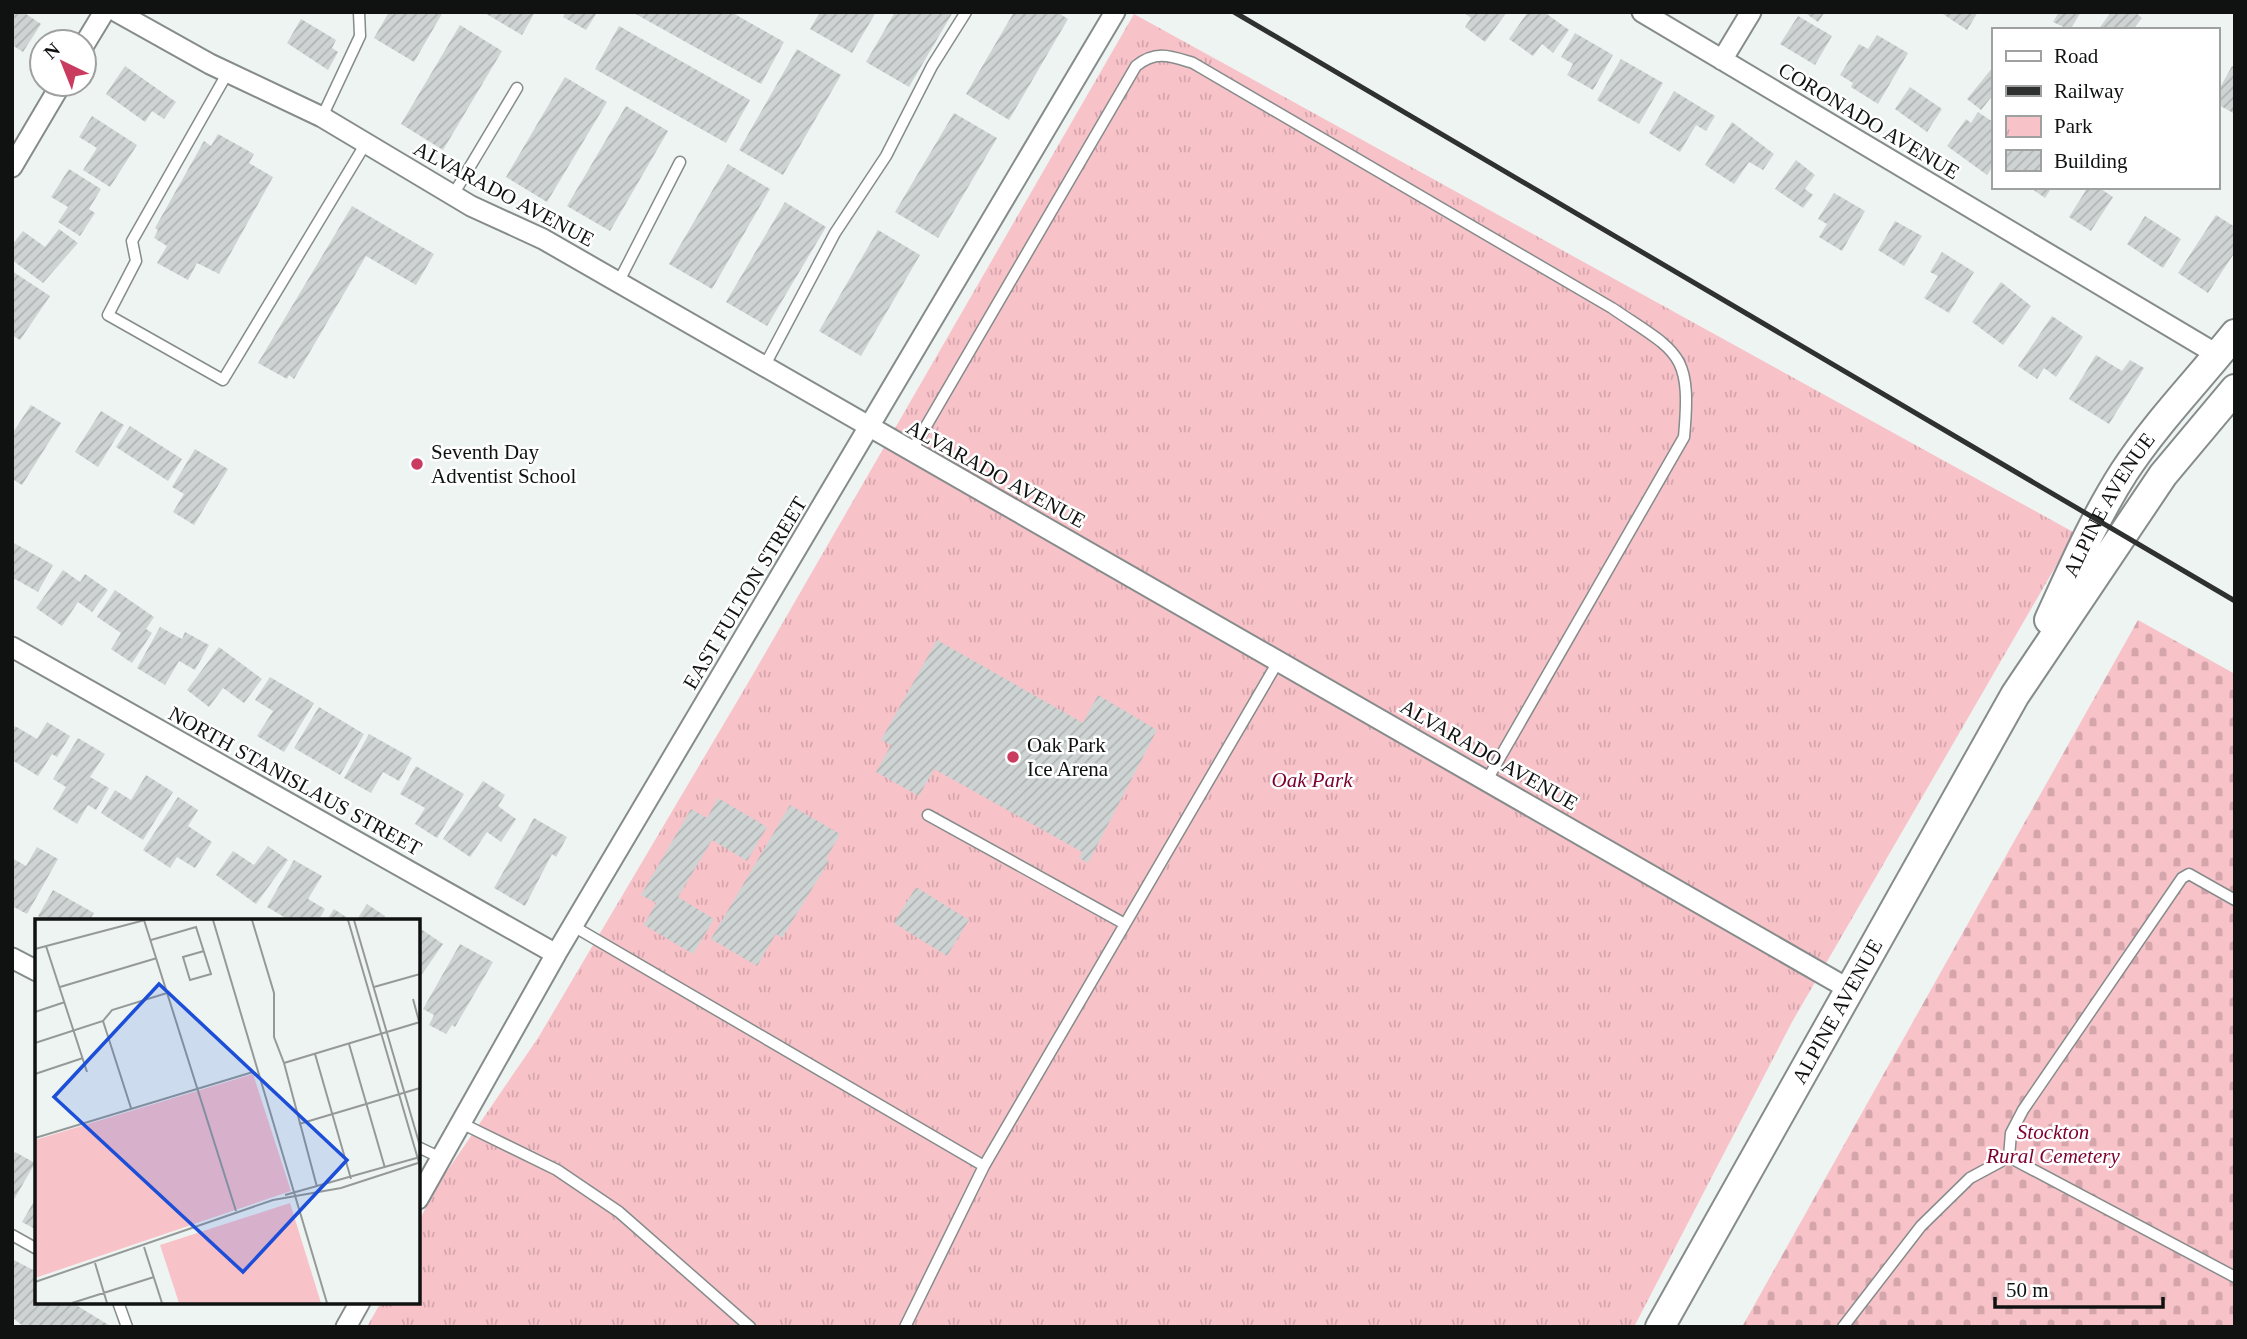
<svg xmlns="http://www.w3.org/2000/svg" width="2247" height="1339" font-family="'Times New Roman',serif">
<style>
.cemetery{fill:url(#cemetery-stones)}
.park{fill:url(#park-tufts)}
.building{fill:url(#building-hatch)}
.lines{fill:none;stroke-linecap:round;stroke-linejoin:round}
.lane-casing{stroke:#868c8b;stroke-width:13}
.street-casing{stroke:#868c8b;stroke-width:23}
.secondary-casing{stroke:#868c8b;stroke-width:32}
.lane{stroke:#fff;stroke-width:10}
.street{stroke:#fff;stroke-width:19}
.secondary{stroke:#fff;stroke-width:28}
.rail{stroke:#2e3130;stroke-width:5}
.poi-dot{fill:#ca3b60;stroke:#fff;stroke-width:2.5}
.labels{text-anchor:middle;stroke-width:5;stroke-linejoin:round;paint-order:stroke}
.street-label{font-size:21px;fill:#101211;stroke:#fff}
.poi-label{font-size:21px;fill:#101211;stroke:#fff;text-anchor:start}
.park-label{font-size:21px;font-style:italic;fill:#7d002f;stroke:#fff}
.inset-road{fill:none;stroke:#959a98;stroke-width:2}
.view{fill:#1d4ed8;fill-opacity:0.15;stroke:#1d4ed8;stroke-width:3.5}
.inset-edge{fill:none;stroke:#101211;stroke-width:3.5}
</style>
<defs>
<pattern id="cemetery-stones" width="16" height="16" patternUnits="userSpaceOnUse" patternTransform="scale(1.75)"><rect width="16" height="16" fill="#f8c2c9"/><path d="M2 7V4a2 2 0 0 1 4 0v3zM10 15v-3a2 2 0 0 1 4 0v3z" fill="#d4a6ac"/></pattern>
<pattern id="park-tufts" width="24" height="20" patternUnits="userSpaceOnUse" patternTransform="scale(1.75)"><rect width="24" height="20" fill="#f8c2c9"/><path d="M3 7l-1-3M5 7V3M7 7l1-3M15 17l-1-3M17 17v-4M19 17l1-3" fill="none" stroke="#d4a6ac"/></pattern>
<pattern id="building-hatch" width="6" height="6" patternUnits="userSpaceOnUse" patternTransform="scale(1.75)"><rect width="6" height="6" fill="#ced4d3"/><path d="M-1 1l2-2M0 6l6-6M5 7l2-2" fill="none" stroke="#b0b5b4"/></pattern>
</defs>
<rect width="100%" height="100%" fill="#edf4f2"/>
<path class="cemetery" d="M2138 620 2235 674V1327H1742Z"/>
<path class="park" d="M1134 14 2075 533 1792 1022 1634 1327H367L381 1302H418V1224L434 1190 538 1038 748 683Z"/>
<path class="building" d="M12 12H23L41 24 23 52 12 45Z
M389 12H443L414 62 374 38Z
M483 12H535L522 35Z
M566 12H593L596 14 586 30 563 17Z
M632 12H731L784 42 761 84Z
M820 12H876L852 53 810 29Z
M895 12H953L909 87 866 62Z
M1014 12H1057L1068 19 1009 120 966 94Z
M1463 12H1507L1485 42 1465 27 1471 18Z
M1528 12H1544L1569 30 1553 53 1542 44 1533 56 1509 39Z
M1804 12H1825L1818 22Z
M1940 12H1978L1967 30Z
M2059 12H2081L2070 30 2053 22Z
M2111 12H2135L2142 18 2135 27 2138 30H2098Z
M1798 16 1832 36 1815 65 1780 44Z
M301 19 336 40 332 48 338 52 328 70 287 43Z
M460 25 502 51 443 150 401 124Z
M619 26 750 100 726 143 595 69Z
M1575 33 1613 55 1593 90 1567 75 1573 64 1561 57Z
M1877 35 1908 53 1878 104 1851 87 1853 83 1840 75 1859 44 1868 49Z
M797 49 841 75 783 175 739 150Z
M1621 59 1663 83 1639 124 1597 100Z
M125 66 176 102 164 119 152 111 145 122 106 94Z
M2232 66 2235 68V114L2217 104V93Z
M1993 67V95L1981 110 1967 99Z
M565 77 607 102 547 202 506 177Z
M1910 87 1942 109 1927 132 1895 109Z
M1674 91 1715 116 1706 131 1696 125 1680 152 1649 133Z
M626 106 668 131 610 231 567 206Z
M1978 112 1993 122V166L1987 175 1947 146 1966 119 1971 123Z
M954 113 997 138 938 238 895 212Z
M92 116 137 145 110 187 83 170 97 148 79 137Z
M1732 122 1774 154 1763 170 1749 162 1734 184 1705 165Z
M218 134 254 154 249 163 273 177 219 274 197 263 188 280 157 263 167 246 154 238 158 230 155 228 204 141 211 146Z
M1796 160 1815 175 1805 189 1813 195 1803 208 1775 189Z
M728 164 770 189 712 289 669 264Z
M69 169 101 189 89 209 95 213 80 236 58 222 68 207 51 197Z
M2029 187H2052L2045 198Z
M2088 187H2098L2113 197 2091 231 2069 217Z
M1834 193 1865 211 1842 251 1819 237 1827 224 1818 219Z
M785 202 826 227 767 326 726 302Z
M352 206 434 254 416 285 366 256 294 379 289 375 287 379 258 363Z
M2216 215 2235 227V252L2208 293 2178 273Z
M2145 216 2181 239 2163 268 2127 244Z
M1895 221 1922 236 1904 266 1878 250Z
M59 229 78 243 43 283 12 260V245L23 231 45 247Z
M878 230 920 255 861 356 819 331Z
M1942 252 1974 272 1949 313 1924 298 1938 276 1930 272Z
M12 271 50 296 20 340 12 335Z
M2001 282 2031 306 2003 345 1972 322Z
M2052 316 2083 337 2056 377 2044 368 2037 379 2018 366Z
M2096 355 2122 371 2130 360 2144 368 2109 424 2069 399Z
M31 405 61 423 22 485 12 479V434Z
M101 411 124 425 98 467 75 452Z
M130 426 182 459 168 481 116 447Z
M195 449 228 469 194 525 173 512 184 494 172 487Z
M12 542 53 565 38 592 15 579 12 584Z
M63 570 80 582 85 574 108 590 92 612 78 602 62 626 36 608Z
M115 590 154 617 146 629 152 633 132 663 111 649 121 633 97 617Z
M160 627 182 639 185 632 209 645 195 670 179 661 165 685 137 668Z
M937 640 1083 723 1098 695 1157 730 1088 863 1079 858 1082 852 934 769 919 796 876 772 891 745 881 740Z
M219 647 262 679 244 703 223 688 209 707 187 690Z
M270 677 314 703 284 752 257 736 273 711 255 700Z
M319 707 364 734 340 775 294 748Z
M47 722 70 736 57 757 52 754 38 776 12 760V730L15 726 37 739Z
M369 734 412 758 399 781 383 772 371 793 344 778Z
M78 738 105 754 90 777 109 788 96 810 88 805 77 824 53 809 66 787 53 779Z
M416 766 464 794 437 838 415 824 425 808 400 794Z
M146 775 173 792 143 840 101 813 115 790 131 800Z
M483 781 505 795 498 806 516 819 501 842 487 832 470 857 443 839Z
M178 797 198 810 188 826 212 842 195 868 177 857 170 868 143 850Z
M718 798 767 827 747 861 712 840 678 897 714 919 693 954 644 925 656 903 641 895 691 809 707 818Z
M790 805 840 834 826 859 829 861 782 938 776 934 757 966 711 939Z
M534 818 567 837 556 857 552 854 525 906 494 888Z
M268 846 288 860 256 904 216 875 233 851 254 865Z
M37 847 58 859 27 914 12 906V858L26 866Z
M294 860 322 876 308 899 325 909 318 921H291L267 907Z
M916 887 969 920 947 956 894 923Z
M53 890 94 913 89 921H46L38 916Z
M367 904 385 916 382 921H356Z
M334 909 352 921H326Z
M418 927 443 944 418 980Z
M460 944 493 962 455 1027 452 1025 446 1034 429 1025 434 1015 423 1009Z
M15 1152 35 1163 12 1203V1157Z
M37 1196V1230L22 1222Z
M12 1259 37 1272V1302H71L112 1327H24L12 1317Z"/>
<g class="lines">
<g class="lane-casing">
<path id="lane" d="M228 72 132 241 136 261 108 315 223 380 366 143
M322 117 360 36 359 12
M453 195 517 88
M618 283 680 162
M764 367 835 233 886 156 932 66 966 12
M911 452 1136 66C1156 50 1170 56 1193 63L1612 308C1678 353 1692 351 1684 437L1487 780
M928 815 1125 924
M573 926 984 1166 1279 660
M461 1123 557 1170 619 1212 750 1327
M418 1147 441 1158
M2009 1157 2235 1277
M12 1235 37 1249
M118 1302 127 1327
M905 1327 984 1166
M1843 1327 1921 1226 1970 1178 2009 1157 2011 1133 2023 1110 2182 878 2189 874 2235 900"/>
</g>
<g class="street-casing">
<path id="street" d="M117 12 210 64 322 117 471 206 543 239 1847 988
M1642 12 2218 355
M84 45 104 12
M1722 60 1751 12
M12 167 61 84
M12 647 556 954
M12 958 37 971
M418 1199 556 954 1115 12
M346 1327 360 1302"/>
</g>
<g class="secondary-casing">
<g id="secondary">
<path id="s1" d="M2049 620C2072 570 2094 519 2124 472 2156 423 2198 380 2235 334"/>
<path id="s2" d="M1660 1327 2015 695 2163 475 2235 389"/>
</g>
</g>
<use href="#lane" class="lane"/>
<use href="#street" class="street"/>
<use href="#secondary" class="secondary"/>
<path class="rail" d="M1234 12 2235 601"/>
</g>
<g class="poi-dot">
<circle cx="417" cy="464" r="7"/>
<circle cx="1013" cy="757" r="7"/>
</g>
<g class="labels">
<g class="street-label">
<text transform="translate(1869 121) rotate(31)" y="7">CORONADO AVENUE</text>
<text transform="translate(504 194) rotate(28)" y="7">ALVARADO AVENUE</text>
<text transform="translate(996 474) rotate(29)" y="7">ALVARADO AVENUE</text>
<text dy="7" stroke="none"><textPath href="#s1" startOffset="130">ALPINE AVENUE</textPath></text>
<text transform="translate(745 593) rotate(-59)" y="7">EAST FULTON STREET</text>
<text transform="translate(1489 755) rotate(30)" y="7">ALVARADO AVENUE</text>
<text transform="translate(295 781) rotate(29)" y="7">NORTH STANISLAUS STREET</text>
<text dy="7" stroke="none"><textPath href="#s2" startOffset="362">ALPINE AVENUE</textPath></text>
</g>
<g class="poi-label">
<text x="431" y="459">Seventh Day<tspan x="431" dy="24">Adventist School</tspan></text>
<text x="1027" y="752">Oak Park<tspan x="1027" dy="24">Ice Arena</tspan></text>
</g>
<g class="park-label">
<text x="1312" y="787">Oak Park</text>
<text x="2053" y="1139">Stockton<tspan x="2053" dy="24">Rural Cemetery</tspan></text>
</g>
</g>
<g transform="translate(35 919)">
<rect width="385" height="385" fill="#edf4f2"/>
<path d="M255 284 286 384H144L125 326Z" fill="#f8c2c9"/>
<path d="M218 155 256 272 0 359V221Z" fill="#f8c2c9"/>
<path class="inset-road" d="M109 1 201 292M178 1 292 384M217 1 239 74V118L249 144M313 1 385 247M319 1 385 227M116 21 161 8 176 55 155 61 148 38 169 32M11 27 52 153M0 30 110 1M25 68 122 39M339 68 385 55M378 80 385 106M0 93 30 83M68 102 96 189M0 124 68 102 77 91 132 74M314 125 350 249M280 135 316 260M249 144 385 103M249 144 282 268M0 155 48 139M264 205 385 169M0 219 218 153M250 276 385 238M109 328 127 384M60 344 72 384M0 363 238 281 306 269 383 244M37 384 119 358"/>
<path class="view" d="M124 65 312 241 208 353 19 178Z"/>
<rect width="385" height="385" class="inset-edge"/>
</g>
<rect width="2247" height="1339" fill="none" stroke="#101211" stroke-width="28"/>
<rect x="1992" y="28" width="228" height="161" fill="#ffffff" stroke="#9fa0a0" stroke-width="2"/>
<rect x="2006" y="51" width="35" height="10" fill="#ffffff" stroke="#9fa0a0" stroke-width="2"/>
<text x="2054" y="63" font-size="21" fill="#101211">Road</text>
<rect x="2006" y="86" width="35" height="10" fill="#2e3130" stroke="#9fa0a0" stroke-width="2"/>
<text x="2054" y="98" font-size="21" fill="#101211">Railway</text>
<rect x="2006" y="116" width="35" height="21" fill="url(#park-tufts)" stroke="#9fa0a0" stroke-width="2"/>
<text x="2054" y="133" font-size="21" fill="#101211">Park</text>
<rect x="2006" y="150" width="35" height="21" fill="url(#building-hatch)" stroke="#9fa0a0" stroke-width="2"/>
<text x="2054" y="168" font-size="21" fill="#101211">Building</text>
<g transform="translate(63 63) rotate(317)"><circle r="33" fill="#ffffff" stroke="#9fa0a0" stroke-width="2"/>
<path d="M0-5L12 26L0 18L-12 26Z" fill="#ca3b60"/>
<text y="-10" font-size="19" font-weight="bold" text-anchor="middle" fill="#101211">N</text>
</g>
<path d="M1995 1297v10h168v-10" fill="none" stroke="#101211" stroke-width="3.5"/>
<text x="2006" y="1297" font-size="21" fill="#101211" stroke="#ffffff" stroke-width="5" paint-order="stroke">50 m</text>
</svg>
